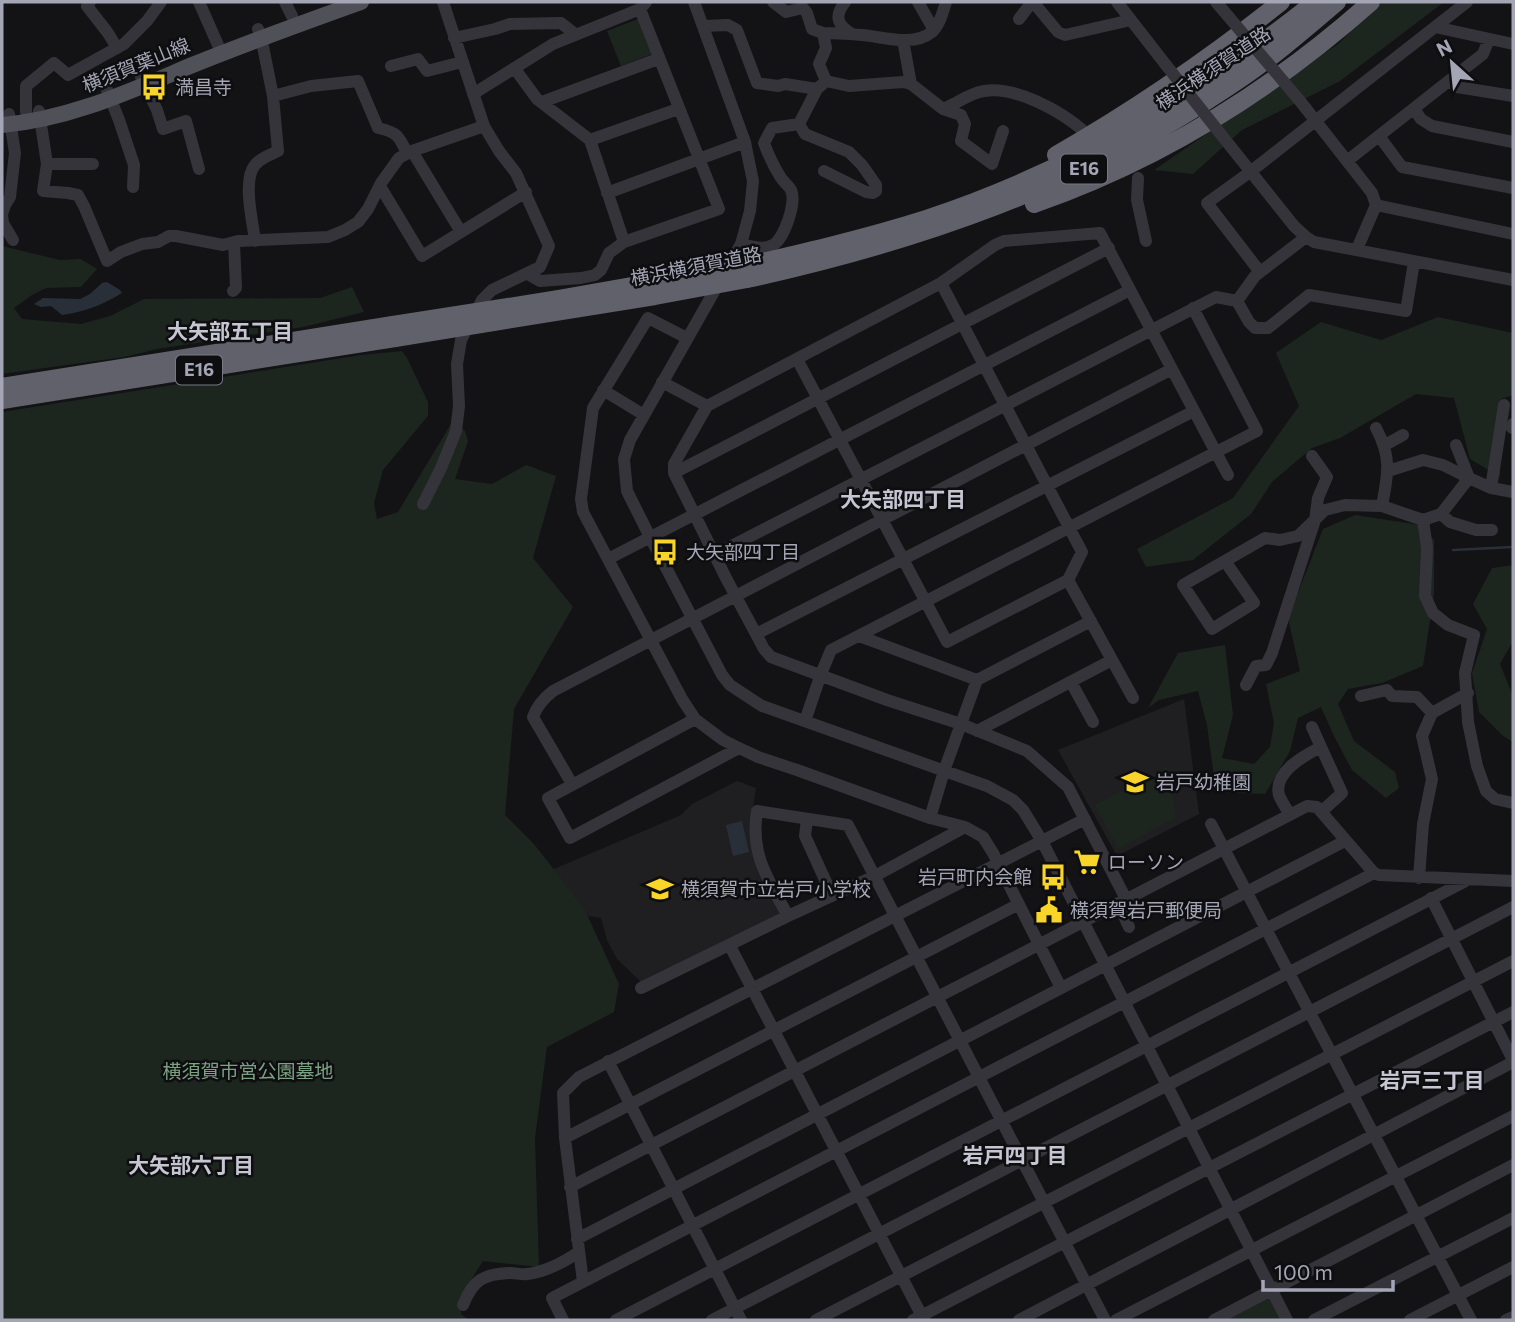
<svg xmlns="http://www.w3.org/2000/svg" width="1515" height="1322" font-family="Commissioner,'Noto Sans JP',sans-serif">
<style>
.built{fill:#1f1f22}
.green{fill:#1d251f}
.water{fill:#292f39}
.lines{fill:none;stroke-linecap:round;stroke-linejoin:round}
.stream{stroke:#292f39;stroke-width:2.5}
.minor{stroke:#34343a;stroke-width:12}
.major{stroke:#505059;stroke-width:16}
.highway{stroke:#60616b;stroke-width:18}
.minor-bridge{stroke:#34343a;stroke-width:12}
.highway-bridge{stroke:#60616b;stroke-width:18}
.labels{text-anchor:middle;stroke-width:5;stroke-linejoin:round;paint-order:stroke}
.shield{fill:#0e0e10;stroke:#777884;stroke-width:2}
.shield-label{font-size:18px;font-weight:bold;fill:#a4a6b6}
.street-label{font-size:19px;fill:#a4a6b6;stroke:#0e0e10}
.poi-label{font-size:19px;fill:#a4a6b6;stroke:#0e0e10;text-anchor:start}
.park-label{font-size:19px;fill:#7aa283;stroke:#0e0e10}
.neighbourhood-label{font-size:21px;font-weight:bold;fill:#c5c6d2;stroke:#0e0e10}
</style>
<rect width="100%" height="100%" fill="#131315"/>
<path class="built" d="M1184 699 1199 814 1117 856 1058 750Z
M737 781 756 788 752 814 783 912 645 986 617 959 607 940 601 918 571 913 540 875 681 815 692 804Z"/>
<path class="green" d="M1382 2H1444L1340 81 1242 130 1193 174 1154 170 1338 44Z
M638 19 652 54 621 66 607 31Z
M2 246 60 260 81 259 97 269 81 287 46 288 32 295 14 308 22 319 81 324 110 316 144 299 320 298 352 287 364 312 303 327 157 349 124 357 2 374Z
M1438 317 1513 333V395L1501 399 1500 477 1470 459 1454 398 1416 394 1340 438 1312 448 1272 482 1251 514 1193 560 1146 567 1137 549 1233 498 1299 406 1276 353 1321 322 1381 340Z
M402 351 407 358 428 402V416L383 470 374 503 377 519 398 512 454 419 465 431 468 441 455 479 492 484 526 465 556 476 533 558 573 607 514 709 505 815 534 844 584 908 619 984 614 1012 547 1047 535 1138 539 1267 483 1261 461 1296V1314L469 1320H2V412L361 355Z
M1355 515 1420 525 1434 540V595L1423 666 1382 683 1348 689 1338 704 1354 741 1395 772 1399 788 1386 798 1352 770 1334 736 1321 707 1298 718 1290 751 1265 794 1235 793 1215 784 1207 725 1198 691 1159 700 1148 708 1178 653 1225 645 1233 715 1222 758 1254 764 1270 747 1274 723 1266 684 1300 671 1288 618 1323 529Z
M1513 565V641L1500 664 1513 696V742L1502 735 1479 712 1472 673 1487 629 1473 604 1492 568Z
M1167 767 1176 817 1118 849 1095 805Z
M1270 1298 1281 1320H1226Z"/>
<path class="water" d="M107 282 120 290 122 293C103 305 83 312 62 315L51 306 41 307 34 304 43 298 80 299 90 294 102 283Z
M742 821 749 852 733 856 726 825Z"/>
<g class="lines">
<path class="stream" d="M1453 550 1513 547"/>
<path class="minor" d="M90 2 87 6 108 33 117 48
M199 2 218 45
M285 2 292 16
M694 2 745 142 749 162 753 181 750 211 741 244 630 440 624 459 627 491 650 537 722 675 730 685 762 706 987 786 1013 800 1023 810 1042 841 1287 1320
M773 2 786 12 803 8 807 13 812 29 823 33 826 48 819 64 826 81 817 89 799 124
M845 2C834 16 837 25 852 34
M918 2 934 30
M1033 2 1058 32 1065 35 1131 20
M1117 2 1166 65
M1216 2 1228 16
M1019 19 1032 2
M703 26 728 25 737 30 757 83 778 86 785 84 817 89
M1435 27 1467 2
M823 33C836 33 849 34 862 35 884 37 913 47 932 32 940 25 943 11 946 2
M454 38 495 29 510 24 561 23 575 34
M903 40 911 84
M391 66 418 59 427 71 462 62
M515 69 537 99 590 140 624 242
M141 77 157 110 163 129 186 121 199 169
M1450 80 1457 87 1513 96
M826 81 849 86 903 82 911 84 943 109 961 115 965 124 961 141 992 164 1003 131
M107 90 119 120 134 165 133 187
M473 94 553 44 640 9 646 2
M273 96 311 86 358 81 378 128C397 132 399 136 407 153
M1300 101 1372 193 1376 205 1357 249
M542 102 658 59
M943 109C957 104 969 93 984 91 1016 86 1061 111 1085 132
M1414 109 1421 119 1432 126 1513 142
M39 111 47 164 43 191 68 193 78 195 84 206 107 261 121 252 142 244 158 242 169 236H176L223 245 238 241 328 237 345 230 358 222 368 209 381 183 399 158 412 151 484 126
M26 112V86L54 63 68 75 124 44 147 21 161 2
M9 114 15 153 10 197 5 205 2 214 3 223 13 240
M1219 132 1294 226 1306 237 1314 242 1513 280
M1379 136 1402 167 1513 188
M590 140 678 109
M412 151 461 232
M1347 161 1483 54 1489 39
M47 164H93
M1138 178 1137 200 1146 241
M380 186 422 256 526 192
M607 193 745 142
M1376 205 1513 234
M255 241C253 223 242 180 255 165 260 158 270 155 278 151L273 96 261 37 258 29
M741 244C751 246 763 251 773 245 784 239 797 202 791 190 789 186 784 182 781 178 774 167 768 154 764 143L772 128 799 124 805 134 849 152 862 165 876 185V191L873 193 866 192 824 171
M1260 272 1207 203 1250 172 1435 27 1513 44
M528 274 540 281 581 278 595 275 601 270 609 253 624 242 719 209 640 9
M233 291 236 288 234 242
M1237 301 1249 322 1255 328H1268L1309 295 1406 311 1414 262
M687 338 648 318 593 408 581 499 583 512 682 699 695 719 723 740 739 748 758 757 797 770 930 818 965 827 983 837 993 853 1061 988
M797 359 947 642 1068 580 1082 552 941 283
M662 382 707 406
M603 390 644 415
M1376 428C1392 458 1388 474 1382 506
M1512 428 1513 424
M1385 445 1403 435
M1388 471 1423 460 1443 465 1469 478 1456 445
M674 473 1109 248
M1491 488 1504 405
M423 504 441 468 456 431 459 406 457 364 461 340 482 300 492 290 540 267 549 246 516 173 499 151 484 126 443 2
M1441 514 1469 478 1491 488 1513 492
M1423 520 1427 548 1425 596 1433 613 1448 625 1474 635 1465 673 1468 722 1477 766 1486 791 1495 799 1513 803
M714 555 1216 297 1237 301 1255 276 1306 237
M608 559 1130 290
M1225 561 1254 603 1212 629 1183 585 1265 538 1280 540 1298 536 1325 510 1345 505 1382 506 1423 520 1441 514 1450 522 1476 530H1492
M1068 580 1133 698
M756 634 1194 411
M859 636 977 680 944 771 930 818
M977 680 1091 621
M1071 682 1093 722
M1246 685 1256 666 1266 665 1272 653 1315 520 1318 498 1327 477 1312 456
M1361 696 1387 690 1392 696 1417 697 1432 713
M695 719 548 798 570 838 739 748
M805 721 821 674 831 650 1257 431 1193 308
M1312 727 1321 747
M977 731 1112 660
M572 784 533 717C537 706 544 698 553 691L1172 369
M1290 815C1287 809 1281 801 1279 795 1273 772 1305 755 1321 747L1342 793 1321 812
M807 819 805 836 832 895
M1211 824 1471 1320
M1419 878 1423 824 1432 779 1422 736 1432 713 1468 693
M1431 898 1513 1060
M1126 899 1068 787 1027 751 961 724 887 700 771 657 764 649 726 578 674 473V464L707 406 941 283 995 245 1004 241 1100 233 1228 475
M1118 903 1129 927
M788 916 875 876 965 827
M730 946 924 1320
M641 988 788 916C768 879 750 855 757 811L848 825 1105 1320
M608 1061 741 1320
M565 1138 1019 904
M570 1187 1307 806 1317 807 1374 873 1379 875 1513 881
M577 1239 1345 841
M583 1282 565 1138 563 1093 579 1077 1085 819
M463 1305C473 1280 483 1274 510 1273 516 1273 522 1275 527 1274 545 1272 564 1262 579 1252
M563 1320 552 1298 1374 873
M616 1320 1464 882
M712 1320 1513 907
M816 1320 1513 961
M913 1320 1513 1012
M1019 1320 1513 1062
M1116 1320 1513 1116
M1214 1320 1513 1165
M1314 1320 1513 1218
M1410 1320 1513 1267
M1506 1320 1513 1317"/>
<path class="major" d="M2 125C71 119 132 90 195 64 250 42 305 22 361 2"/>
<path class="highway" d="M1056 155C1135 110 1210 58 1281 2
M1034 204C1160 160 1271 91 1371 2
M745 266C806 252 866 238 926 219 1069 172 1198 96 1315 2
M747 279C917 242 1082 185 1228 87 1267 62 1302 32 1337 2
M2 387 393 325
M2 400 395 338"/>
<path class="minor-bridge" d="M1228 16 1300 101
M1166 65 1219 132"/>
<path class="highway-bridge" d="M393 325 559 299 745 266
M395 338 655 296 747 279"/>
</g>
<defs>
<g id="bus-bare" transform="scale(2.1)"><path d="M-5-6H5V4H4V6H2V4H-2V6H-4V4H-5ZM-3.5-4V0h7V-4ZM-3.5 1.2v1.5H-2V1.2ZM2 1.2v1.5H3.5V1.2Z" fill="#f8d528" stroke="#0e0e10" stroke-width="2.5" paint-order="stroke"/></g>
<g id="school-bare" transform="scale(2.1)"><path d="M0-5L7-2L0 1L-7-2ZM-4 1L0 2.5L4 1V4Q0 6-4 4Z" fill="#f8d528" stroke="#0e0e10" stroke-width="2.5" paint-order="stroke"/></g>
<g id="supermarket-bare" transform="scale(2.1)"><path d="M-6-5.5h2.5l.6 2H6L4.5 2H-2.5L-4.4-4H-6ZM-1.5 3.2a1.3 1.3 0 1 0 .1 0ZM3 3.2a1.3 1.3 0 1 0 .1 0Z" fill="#f8d528" stroke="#0e0e10" stroke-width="2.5" paint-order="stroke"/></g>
<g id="civic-bare" transform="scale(2.1)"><path d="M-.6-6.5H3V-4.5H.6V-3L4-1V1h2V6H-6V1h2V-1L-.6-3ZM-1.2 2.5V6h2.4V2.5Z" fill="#f8d528" stroke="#0e0e10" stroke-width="2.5" paint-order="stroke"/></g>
</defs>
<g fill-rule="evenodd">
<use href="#bus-bare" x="154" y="87"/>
<use href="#bus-bare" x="665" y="552"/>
<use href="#school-bare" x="1135" y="782"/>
<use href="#supermarket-bare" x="1087" y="862"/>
<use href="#bus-bare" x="1053" y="877"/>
<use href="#school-bare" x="660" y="889"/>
<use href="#civic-bare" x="1049" y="910"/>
</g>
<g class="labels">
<g class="shield">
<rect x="1061" y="154.5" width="46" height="29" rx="5"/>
<rect x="176" y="355.5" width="46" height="29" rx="5"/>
</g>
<g class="shield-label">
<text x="1084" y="175">E16</text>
<text x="199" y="376">E16</text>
</g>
<g class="street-label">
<text transform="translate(136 65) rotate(-22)" y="7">横須賀葉山線</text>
<text transform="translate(1213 68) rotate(-34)" y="7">横浜横須賀道路</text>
<text transform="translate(696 266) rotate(-11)" y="7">横浜横須賀道路</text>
</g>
<g class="poi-label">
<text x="175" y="94">満昌寺</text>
<text x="686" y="559">大矢部四丁目</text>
<text x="1156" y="789">岩戸幼稚園</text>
<text x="1108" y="869">ローソン</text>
<text x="1032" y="884" text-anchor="end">岩戸町内会館</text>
<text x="681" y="896">横須賀市立岩戸小学校</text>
<text x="1070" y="917">横須賀岩戸郵便局</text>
</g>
<g class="park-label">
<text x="248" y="1078">横須賀市営公園墓地</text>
</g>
<g class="neighbourhood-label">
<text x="230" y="339">大矢部五丁目</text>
<text x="903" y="507">大矢部四丁目</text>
<text x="1432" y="1088">岩戸三丁目</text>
<text x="1015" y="1163">岩戸四丁目</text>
<text x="191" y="1173">大矢部六丁目</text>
</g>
</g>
<rect width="1515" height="1322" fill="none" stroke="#a4a6b6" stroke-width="7"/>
<g transform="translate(1452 63) rotate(333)" stroke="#0e0e10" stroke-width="5" paint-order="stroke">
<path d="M0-5L12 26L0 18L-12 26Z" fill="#a4a6b6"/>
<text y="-10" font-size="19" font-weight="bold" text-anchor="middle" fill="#a4a6b6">N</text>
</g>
<path d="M1263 1280v10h130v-10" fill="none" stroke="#a4a6b6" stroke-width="3.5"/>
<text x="1274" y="1280" font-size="21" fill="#a4a6b6" stroke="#0e0e10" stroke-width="5" paint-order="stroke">100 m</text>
</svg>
